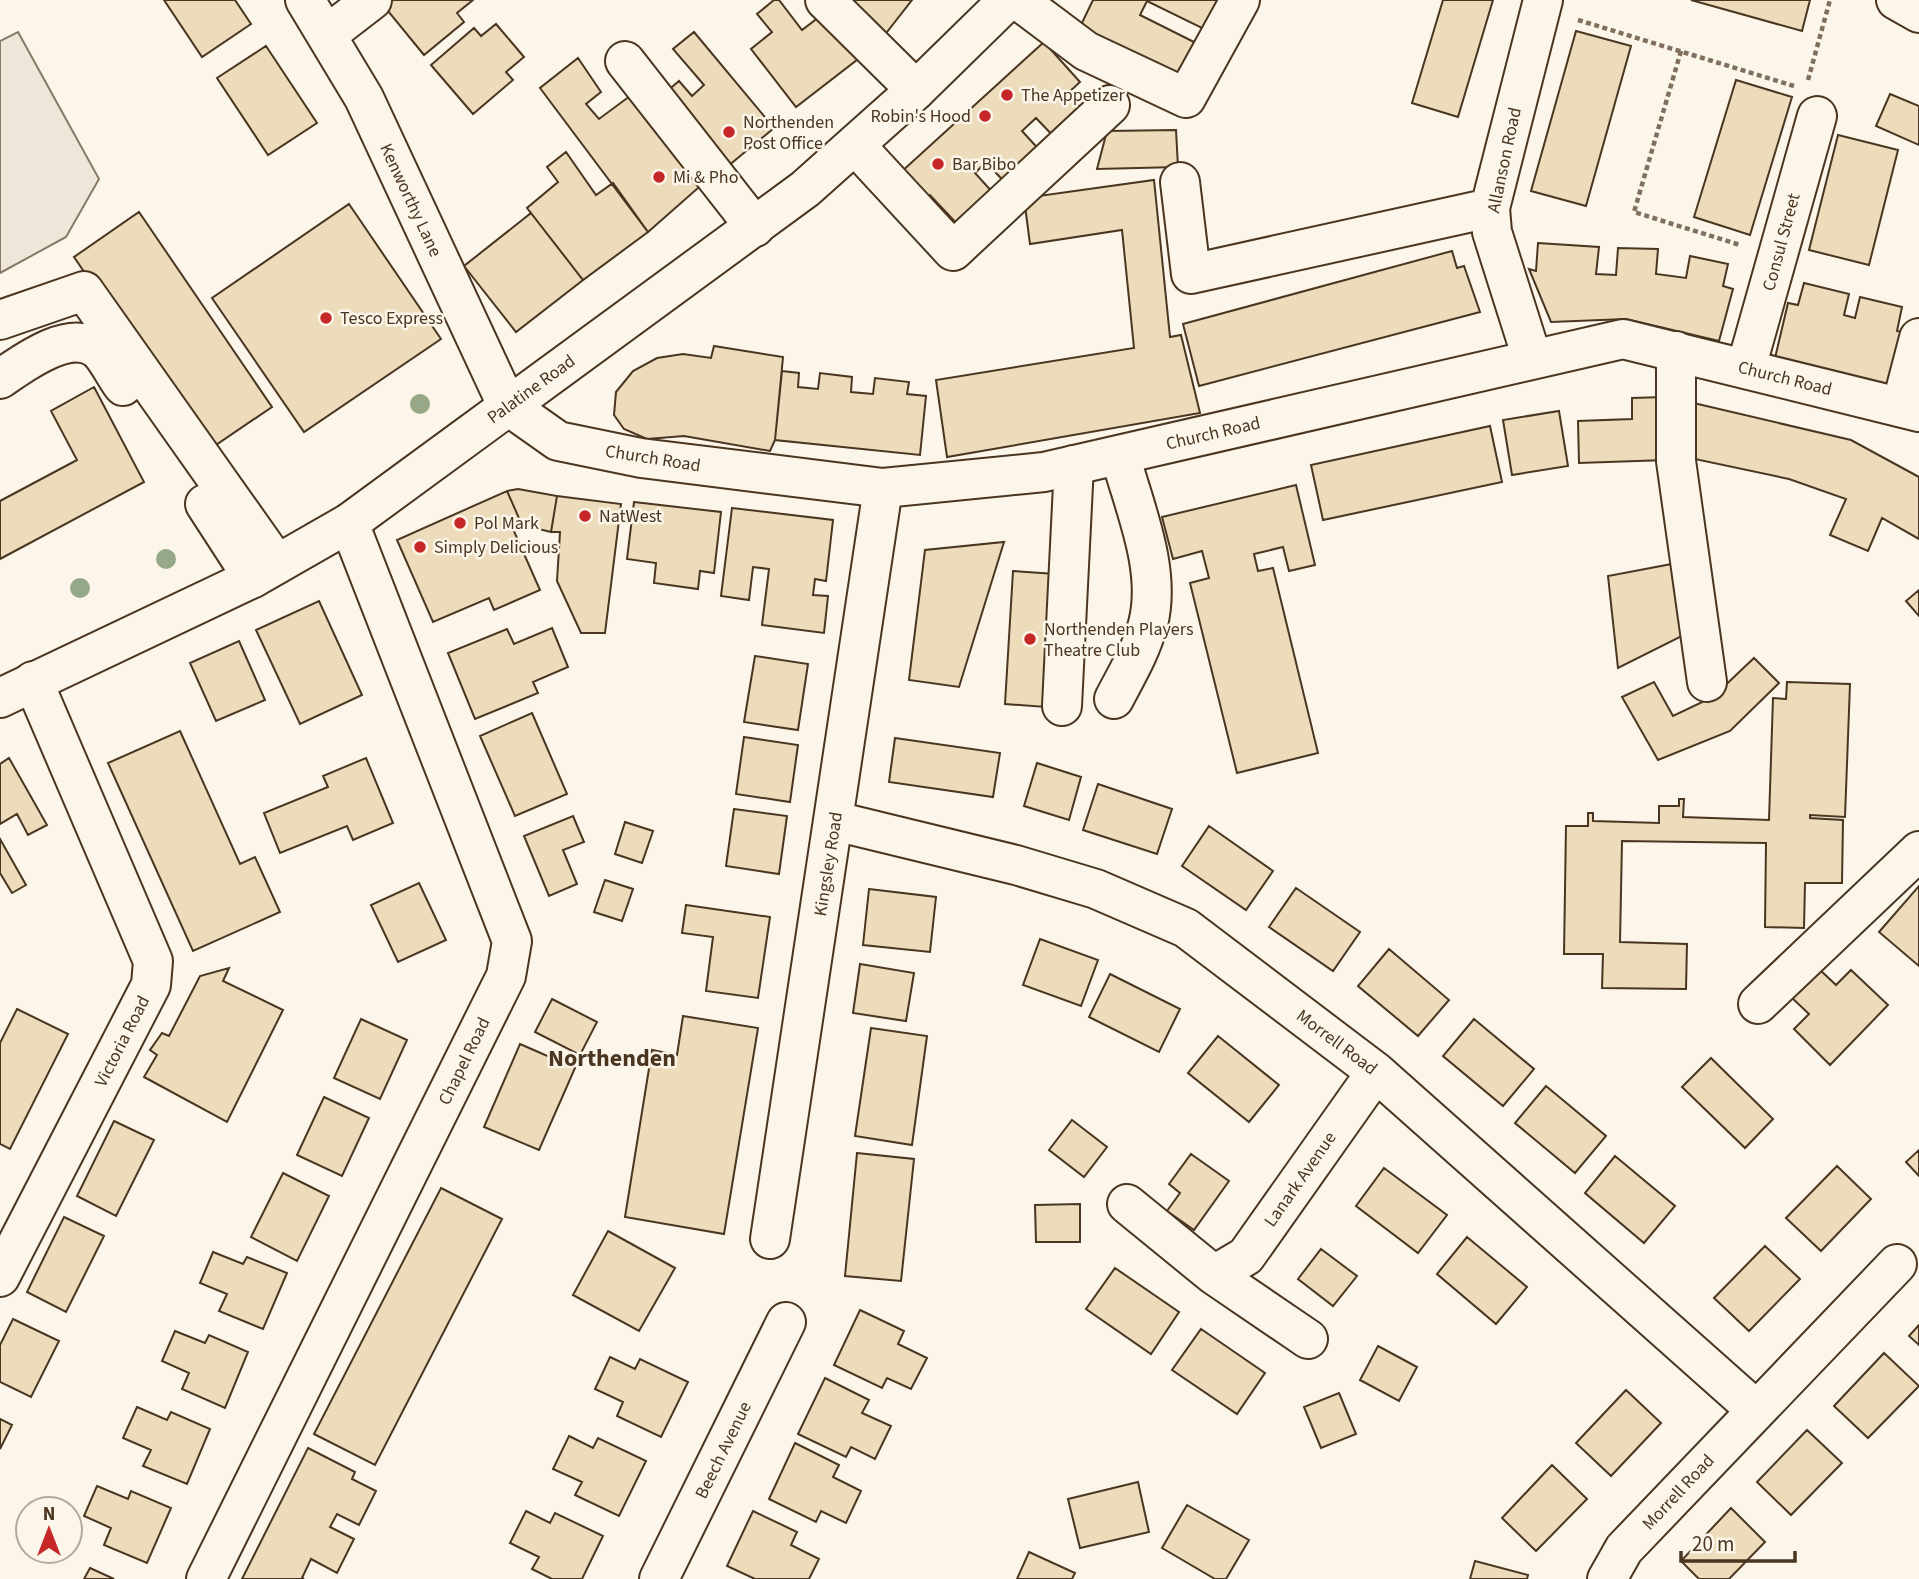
<svg xmlns="http://www.w3.org/2000/svg" width="1919" height="1579" font-family="'Source Sans 3',sans-serif">
<style>
.garden{fill:#ede6d9;stroke:#887966;stroke-width:2}
.building{fill:#ecdcbc;stroke:#4a3520;stroke-width:2}
.lines{fill:none;stroke-linecap:round;stroke-linejoin:round}
.minor-casing{stroke:#4a3520;stroke-width:42}
.major-casing{stroke:#4a3520;stroke-width:42}
.path{stroke:#7f6f5c;stroke-width:4.5;stroke-dasharray:5 3.5;stroke-linecap:butt}
.minor{stroke:#fbf6e9;stroke-width:38}
.major{stroke:#fbf6e9;stroke-width:38}
.tree{fill:#96a887}
.poi-dot{fill:#c62828;stroke:#fbf6e9;stroke-width:2.5}
.labels{text-anchor:middle;stroke-width:5;stroke-linejoin:round;paint-order:stroke}
.poi-label{font-size:18px;fill:#4a3520;stroke:#fbf6e9;text-anchor:start}
.street-label{font-size:18px;fill:#4a3520;stroke:#fbf6e9}
.district-label{font-size:24px;font-weight:bold;fill:#4a3520;stroke:#fbf6e9}
</style>
<rect width="100%" height="100%" fill="#fbf6e9"/>
<path class="garden" d="M18 32 99 179 66 237 0 273V41Z"/>
<path class="building" d="M164 0H235L251 24 202 57Z
M389 0H473L457 13 464 22 424 55 383 5Z
M774 0H779L802 30 827 11 862 56 796 107 751 49 772 32 757 14Z
M845 0H912L880 41Z
M1093 0H1221L1206 30 1147 1 1140 15 1196 43 1177 80 1078 31Z
M1443 0H1493L1458 117 1412 103Z
M1691 0H1810L1802 31Z
M496 24 524 57 506 72 513 80 473 114 431 65 474 28 481 36Z
M1576 31 1631 46 1586 206 1531 191Z
M694 32 774 128 722 171 660 97 679 81 692 96 704 85 673 49Z
M1044 42 1080 82 1067 94 1086 115 1058 141 1036 118 1022 131 1044 155 1009 187 986 162 975 173 995 195 960 227 930 195 925 199 900 173Z
M266 46 317 123 268 155 217 78Z
M578 58 601 92 586 104 599 119 634 93 706 181 648 232 540 88Z
M1736 80 1792 97 1750 235 1694 217Z
M1890 94 1919 106V145L1876 126Z
M1176 130 1178 167 1097 169 1107 131Z
M1838 135 1898 150 1869 265 1809 250Z
M566 152 596 195 613 183 648 232 583 280 527 208 558 182 547 167Z
M1154 180 1170 337 1181 335 1200 413 947 457 936 380 1134 348 1122 230 1030 244 1024 198Z
M349 204 441 339 304 432 212 298Z
M139 212 272 407 207 451 74 257Z
M531 213 583 280 516 332 464 266Z
M1538 243 1599 247 1596 274 1616 275 1618 248 1658 249 1656 274 1686 278 1690 256 1728 264 1723 286 1733 289 1719 341 1626 319 1551 322 1529 269 1536 271Z
M1452 251 1457 268 1464 266 1480 312 1199 386 1183 324Z
M1804 283 1849 294 1844 315 1855 318 1860 297 1902 307 1897 331 1903 332 1890 386 1775 358 1788 303 1798 305Z
M714 346 783 357 775 440 770 451 684 436 647 439 624 429 614 415 616 392 633 371 657 358 683 354 711 358Z
M782 371 799 373 798 387 818 389 820 373 852 377 851 392 873 394 875 378 909 382 907 394 926 396 920 455 775 440Z
M94 387 144 482 0 559V501L77 460 51 411Z
M1664 397 1666 460 1579 463 1578 421 1632 419V398Z
M1685 401 1851 440 1919 477V539L1882 518 1868 551 1830 535 1846 499 1789 479 1690 458Z
M1559 411 1568 466 1512 475 1503 420Z
M1490 426 1502 482 1323 520 1311 465Z
M1296 485 1315 565 1289 571 1283 547 1254 554 1258 571 1273 568 1318 753 1237 773 1190 583 1209 578 1202 551 1173 559 1162 517Z
M518 489 557 496 551 532 522 525 507 491Z
M507 491 522 525 513 529 540 590 494 610 489 598 433 622 397 540Z
M557 496 621 504 605 633H581L557 581 560 532H551Z
M634 502 721 512 714 573 700 571 698 589 654 583 656 563 627 559Z
M732 508 833 520 826 581 815 579 813 595 828 596 824 633 762 625 769 569 753 567 749 600 721 596Z
M1004 542 959 687 909 680 925 550Z
M1677 563 1684 635 1618 668 1608 576Z
M1013 571 1055 574 1046 707 1005 704Z
M1919 590V616L1906 601Z
M319 601 362 695 300 724 256 630Z
M552 628 568 667 533 682 538 693 475 719 448 653 507 629 514 644Z
M239 641 265 700 216 721 190 663Z
M755 656 808 664 798 730 744 722Z
M1754 658 1779 683 1730 731 1658 760 1622 697 1654 682 1673 716 1713 697Z
M1787 682 1850 684 1845 817 1810 815V818L1843 820 1842 883H1805L1804 928 1765 927 1766 843 1622 841 1620 942 1687 944 1686 989 1602 988 1603 954H1564L1566 826H1588V813H1593V821L1659 823V806H1679V799H1684L1683 817 1769 820 1773 698 1786 699Z
M532 713 567 794 515 816 480 736Z
M180 731 240 864 255 857 280 912 193 951 108 763Z
M744 737 798 745 790 802 736 794Z
M895 738 1000 753 993 797 889 782Z
M9 758 47 825 28 835 17 814 0 824V764Z
M366 758 393 823 353 840 347 826 280 853 264 813 328 787 323 776Z
M1037 763 1081 777 1069 820 1024 806Z
M1098 784 1172 809 1157 854 1083 830Z
M734 809 787 816 779 874 726 866Z
M573 816 584 842 563 850 577 884 549 896 524 836Z
M625 822 653 831 642 863 615 854Z
M1209 826 1273 871 1246 910 1182 866Z
M0 839 26 885 12 893 0 873Z
M605 880 633 889 622 921 594 912Z
M419 883 446 940 398 962 371 905Z
M1919 886V966L1879 932Z
M1296 888 1360 932 1333 971 1269 927Z
M869 889 936 897 930 952 863 945Z
M686 905 770 917 758 998 706 991 713 937 682 933Z
M1040 939 1098 960 1081 1006 1023 985Z
M1389 949 1449 1000 1418 1036 1358 986Z
M860 964 914 973 906 1021 853 1013Z
M229 968 223 981 283 1010 227 1122 144 1077 157 1055 150 1050 162 1033 169 1036 200 976Z
M1819 969 1836 985 1851 970 1888 1005 1830 1065 1794 1029 1809 1014 1791 997Z
M1110 974 1180 1009 1159 1052 1089 1017Z
M552 999 597 1022 580 1055 535 1032Z
M17 1009 68 1034 10 1149 0 1144V1043Z
M683 1016 758 1028 724 1234 625 1217 652 1050 677 1055Z
M361 1019 407 1040 380 1099 334 1078Z
M1474 1019 1534 1069 1503 1106 1443 1056Z
M871 1028 927 1036 912 1145 855 1136Z
M1218 1036 1279 1085 1249 1122 1188 1073Z
M520 1044 575 1068 539 1150 484 1127Z
M1711 1058 1773 1119 1745 1148 1682 1087Z
M1546 1086 1606 1136 1575 1173 1515 1123Z
M324 1097 369 1118 342 1176 297 1155Z
M1072 1120 1107 1147 1084 1177 1049 1150Z
M114 1121 154 1140 116 1216 77 1196Z
M1919 1150V1176L1906 1162Z
M857 1153 914 1159 901 1281 845 1276Z
M1191 1154 1229 1181 1194 1230 1167 1211 1180 1193 1169 1184Z
M1615 1156 1675 1206 1644 1243 1585 1193Z
M1837 1166 1871 1199 1821 1251 1786 1218Z
M1384 1168 1447 1215 1418 1253 1356 1206Z
M283 1173 329 1196 297 1261 251 1237Z
M441 1188 502 1219 375 1465 314 1434Z
M1080 1204V1242H1036L1035 1205Z
M64 1217 104 1236 66 1312 27 1292Z
M608 1231 675 1268 639 1331 573 1295Z
M1467 1237 1527 1287 1496 1324 1437 1274Z
M1765 1246 1800 1279 1749 1331 1714 1298Z
M1321 1249 1357 1276 1333 1306 1298 1279Z
M213 1252 243 1264 247 1257 287 1273 263 1329 219 1311 227 1294 200 1283Z
M1115 1268 1179 1312 1151 1354 1086 1309Z
M860 1310 904 1331 898 1344 927 1358 911 1389 887 1378 882 1388 834 1365Z
M13 1319 59 1341 31 1397 0 1382V1345Z
M1919 1325V1345L1909 1336Z
M1201 1329 1265 1373 1237 1414 1172 1370Z
M175 1331 205 1343 209 1335 248 1352 225 1408 182 1389 189 1373 162 1361Z
M1378 1346 1417 1367 1399 1401 1360 1380Z
M1884 1353 1919 1386 1868 1438 1834 1406Z
M610 1357 635 1369 640 1359 688 1382 661 1437 617 1416 623 1402 595 1389Z
M825 1378 869 1400 862 1413 891 1426 875 1459 851 1447 846 1457 798 1434Z
M1626 1390 1661 1423 1611 1476 1576 1443Z
M1339 1393 1356 1434 1321 1448 1304 1407Z
M137 1407 167 1420 171 1412 210 1429 187 1484 143 1466 151 1450 123 1438Z
M0 1419 12 1425 0 1449Z
M1807 1430 1842 1463 1791 1515 1757 1482Z
M569 1436 593 1448 598 1438 646 1461 619 1516 575 1495 582 1482 553 1469Z
M795 1443 839 1465 833 1477 861 1491 846 1523 821 1511 816 1522 769 1499Z
M308 1448 355 1472 352 1479 376 1491 359 1525 337 1514 330 1527 354 1539 337 1573 311 1559 302 1578 304 1579H242Z
M1552 1465 1587 1499 1536 1551 1502 1518Z
M1138 1482 1149 1532 1080 1548 1068 1499Z
M97 1486 128 1499 131 1491 171 1508 147 1563 104 1545 111 1528 84 1516Z
M1187 1505 1249 1540 1226 1579H1215L1162 1548Z
M1731 1508 1765 1542 1729 1579H1699L1681 1561Z
M526 1511 550 1523 555 1513 603 1536 582 1579H552L532 1569 539 1557 510 1543Z
M753 1511 797 1532 791 1545 819 1559 809 1579H755L727 1566Z
M1029 1552 1075 1573 1072 1579H1017Z
M1475 1561 1528 1575 1527 1579H1470Z
M90 1568 114 1579H84Z"/>
<g class="lines">
<g class="minor-casing">
<path id="minor" d="M305 0 364 98 507 405
M825 0 916 90
M1018 0 1086 51 1186 98 1240 0
M1896 0 1919 13
M328 34 372 0
M625 61 755 227
M855 145 953 251 1110 105
M1180 182 1191 274 1490 208
M0 320 84 291 277 564
M1676 351V461L1707 682
M1532 358 1492 232 1490 208 1543 0
M1746 368 1817 116
M0 379C22 364 69 328 97 349 107 357 115 376 123 386
M1901 407 1919 338
M205 504 253 578
M1114 699C1127 674 1141 651 1148 624 1162 569 1134 507 1120 455
M1062 706 1074 465
M835 821 1016 865 1096 889 1186 928 1376 1072 1755 1409
M1758 1004 1919 851
M1127 1204 1214 1275 1308 1339
M770 1239 883 488
M1214 1275 1246 1256 1376 1072
M0 1277 151 985 153 961 33 681
M206 1579 506 976 512 941 349 523
M659 1579 786 1322
M1607 1579 1624 1549 1897 1264"/>
</g>
<g class="major-casing">
<path id="major" d="M507 405 558 441 641 458 883 488 1044 472 1623 339 1919 412
M0 698 253 578 349 523 805 189 916 90 1008 0"/>
</g>
<path class="path" d="M1578 20 1794 86
M1681 51 1634 212 1740 245
M1808 80 1830 0"/>
<use href="#minor" class="minor"/>
<use href="#major" class="major"/>
</g>
<g class="tree">
<circle cx="420" cy="404" r="10"/>
<circle cx="166" cy="559" r="10"/>
<circle cx="80" cy="588" r="10"/>
</g>
<g class="poi-dot">
<circle cx="1007" cy="95" r="7"/>
<circle cx="985" cy="116" r="7"/>
<circle cx="729" cy="132" r="7"/>
<circle cx="938" cy="164" r="7"/>
<circle cx="659" cy="177" r="7"/>
<circle cx="326" cy="318" r="7"/>
<circle cx="585" cy="516" r="7"/>
<circle cx="460" cy="523" r="7"/>
<circle cx="420" cy="547" r="7"/>
<circle cx="1030" cy="639" r="7"/>
</g>
<g class="labels">
<g class="poi-label">
<text x="1021" y="101">The Appetizer</text>
<text x="971" y="122" text-anchor="end">Robin's Hood</text>
<text x="743" y="128">Northenden<tspan x="743" dy="21">Post Office</tspan></text>
<text x="952" y="170">Bar Bibo</text>
<text x="673" y="183">Mi &amp; Pho</text>
<text x="340" y="324">Tesco Express</text>
<text x="599" y="522">NatWest</text>
<text x="474" y="529">Pol Mark</text>
<text x="434" y="553">Simply Delicious</text>
<text x="1044" y="635">Northenden Players<tspan x="1044" dy="21">Theatre Club</tspan></text>
</g>
<g class="street-label">
<text transform="translate(1504 160) rotate(-78)" y="6">Allanson Road</text>
<text transform="translate(411 200) rotate(65)" y="6">Kenworthy Lane</text>
<text transform="translate(1781 242) rotate(-75)" y="6">Consul Street</text>
<text transform="translate(1785 378) rotate(14)" y="6">Church Road</text>
<text transform="translate(531 389) rotate(-36)" y="6">Palatine Road</text>
<text transform="translate(1213 433) rotate(-13)" y="6">Church Road</text>
<text transform="translate(653 458) rotate(9)" y="6">Church Road</text>
<text transform="translate(828 864) rotate(-81)" y="6">Kingsley Road</text>
<text transform="translate(122 1041) rotate(-63)" y="6">Victoria Road</text>
<text transform="translate(1337 1042) rotate(37)" y="6">Morrell Road</text>
<text transform="translate(464 1061) rotate(-64)" y="6">Chapel Road</text>
<text transform="translate(1300 1179) rotate(-55)" y="6">Lanark Avenue</text>
<text transform="translate(723 1450) rotate(-64)" y="6">Beech Avenue</text>
<text transform="translate(1678 1492) rotate(-47)" y="6">Morrell Road</text>
</g>
<g class="district-label">
<text x="612" y="1066">Northenden</text>
</g>
</g>
<g transform="translate(49 1530)"><circle r="33" fill="#fbf6e9" stroke="#b4a999" stroke-width="2"/>
<path d="M0-5L12 26L0 18L-12 26Z" fill="#c62828"/>
<text y="-10" font-size="19" font-weight="bold" text-anchor="middle" fill="#4a3520">N</text>
</g>
<path d="M1681 1551v10h114v-10" fill="none" stroke="#4a3520" stroke-width="3.5"/>
<text x="1692" y="1551" font-size="21" fill="#4a3520" stroke="#fbf6e9" stroke-width="5" paint-order="stroke">20 m</text>
</svg>
